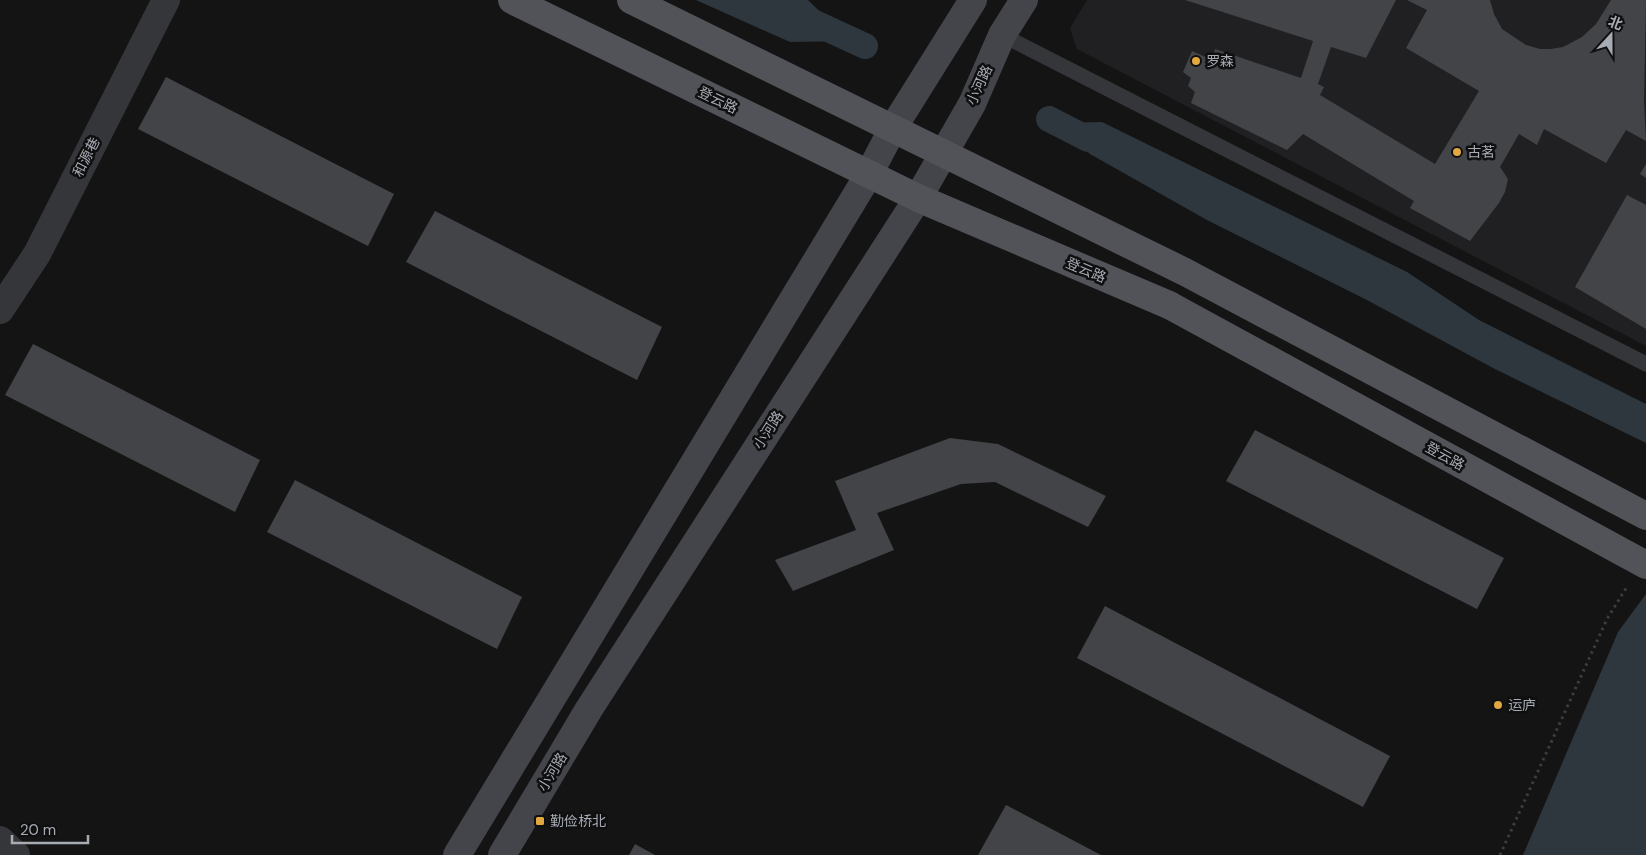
<svg xmlns="http://www.w3.org/2000/svg" width="1646" height="855" viewBox="0 0 1646 855" font-family="'DM Sans','Noto Sans SC',sans-serif">
  <rect width="100%" height="100%" fill="#141415"/>
  <path fill="#202022" d="M 1087,0 L 1646,0 L 1646,346 L 1077,49 L 1070,28 Z"/>
  <g fill="#2e373d">
    <path d="M 696,0 L 808,0 L 850,41 L 790,42 Z"/>
    <path d="M 1102,122 L 1407,272 L 1479,320 L 1646,404 L 1646,443 L 1493,368 L 1367,300 L 1207,220 L 1090,154 L 1057,123 Z"/>
    <path d="M 1646,594 L 1646,855 L 1523,855 L 1618,632 Z"/>
  </g>
  <g fill="none" stroke-linecap="round" stroke-linejoin="round">
    <g stroke="#2e373d" stroke-width="26">
      <path d="M 765,0 L 865,46"/>
      <path d="M 1049,119 L 1088,139"/>
    </g>
  </g>
  <g fill="#434448">
    <path d="M 1185,0 L 1396,0 L 1366,58 L 1331,47 L 1318,84 L 1324,87 L 1320,95 L 1435,164 L 1479,91 L 1406,48 L 1427,10 L 1407,0 L 1490,0 L 1494,14 L 1502,29 L 1526,45 L 1540,49 L 1551,49 L 1563,47 L 1582,37 L 1596,24 L 1611,0 L 1646,0 L 1644,101 L 1646,141 L 1626,130 L 1606,163 L 1544,129 L 1537,145 L 1519,134 L 1500,167 L 1508,179 L 1505,192 L 1499,203 L 1470,241 L 1410,208 L 1414,201 L 1303,134 L 1287,150 L 1191,103 L 1195,92 L 1188,86 L 1191,78 L 1183,72 L 1192,51 L 1212,60 L 1215,49 L 1301,78 L 1313,41 Z"/>
    <path d="M 166,77 L 394,194 L 368,246 L 138,129 Z"/>
    <path d="M 1646,164 L 1646,178 L 1640,174 Z"/>
    <path d="M 1627,195 L 1646,205 L 1646,329 L 1575,287 Z"/>
    <path d="M 435,211 L 662,327 L 637,380 L 406,262 Z"/>
    <path d="M 33,344 L 260,460 L 235,512 L 5,395 Z"/>
    <path d="M 1255,430 L 1504,558 L 1477,609 L 1226,481 Z"/>
    <path d="M 950,438 L 998,444 L 1106,496 L 1088,527 L 995,482 L 961,484 L 877,513 L 894,550 L 793,591 L 775,560 L 856,530 L 835,481 Z"/>
    <path d="M 295,480 L 522,597 L 497,649 L 267,532 Z"/>
    <path d="M 1105,606 L 1390,756 L 1363,807 L 1077,658 Z"/>
    <path d="M 1006,805 L 1101,855 L 978,855 Z"/>
    <path d="M 635,844 L 655,855 L 629,855 Z"/>
  </g>
  <g fill="none" stroke-linecap="round" stroke-linejoin="round">
    <path stroke="#3b3d41" stroke-width="3" stroke-dasharray="2.5 4" stroke-linecap="butt" d="M 1500,855 L 1607,619 L 1628,585"/>
    <path stroke="#35363a" stroke-width="15" d="M 1002,35 L 1646,364"/>
    <g stroke="#35363a" stroke-width="28">
      <path d="M 0,310 L 37,254 L 166,0"/>
      <path d="M 0,840 L 16,855"/>
    </g>
    <g stroke="#43454a" stroke-width="28">
      <path d="M 457,855 L 869,174 L 893,128 L 973,0"/>
      <path d="M 502,855 L 589,709 L 918,198 L 972,104 L 1002,35 L 1024,0"/>
    </g>
    <g stroke="#515359" stroke-width="28">
      <path d="M 512,0 L 918,198 L 1169,305"/>
      <path d="M 631,0 L 1185,272 L 1646,516"/>
    </g>
    <path stroke="#515359" stroke-width="28" d="M 1169,305 L 1646,565"/>
  </g>
  <g fill="#e2a83f" stroke="#0f0f10" stroke-width="2">
    <circle cx="1196" cy="61" r="5"/>
    <circle cx="1457" cy="152" r="5"/>
    <circle cx="1498" cy="705" r="5"/>
    <rect x="535" y="816" width="10" height="10" rx="2.5"/>
  </g>
  <g text-anchor="middle" dominant-baseline="central" stroke-width="5" stroke-linejoin="round" paint-order="stroke">
    <g font-size="14" fill="#a7abb4" stroke="#0f0f10" text-anchor="start">
      <text x="1206" y="61">罗森</text>
      <text x="1467" y="152">古茗</text>
      <text x="1508" y="705">运庐</text>
      <text x="550" y="821">勤俭桥北</text>
    </g>
    <g font-size="14" fill="#a7abb4" stroke="#0f0f10">
      <text transform="translate(979 85) rotate(-65)">小河路</text>
      <text transform="translate(718 100) rotate(26)">登云路</text>
      <text transform="translate(86 157) rotate(-63)">和源巷</text>
      <text transform="translate(1086 270) rotate(23)">登云路</text>
      <text transform="translate(768 430) rotate(-57)">小河路</text>
      <text transform="translate(1445 456) rotate(29)">登云路</text>
      <text transform="translate(552 772) rotate(-59)">小河路</text>
    </g>
  </g>
  <g transform="translate(1611 35) rotate(21)" stroke="#0f0f10" stroke-width="4" paint-order="stroke">
  <path d="M0-4L9 19L0 12L-9 19Z" fill="#a7abb4"/>
  <text y="-8" font-size="14" font-weight="bold" text-anchor="middle" fill="#a7abb4">北</text>
  </g>
  <path d="M12 835v8h76v-8" fill="none" stroke="#a7abb4" stroke-width="2.5"/>
  <text x="20" y="835" font-size="15" fill="#a7abb4" stroke="#0f0f10" stroke-width="4" paint-order="stroke">20 m</text>
</svg>
